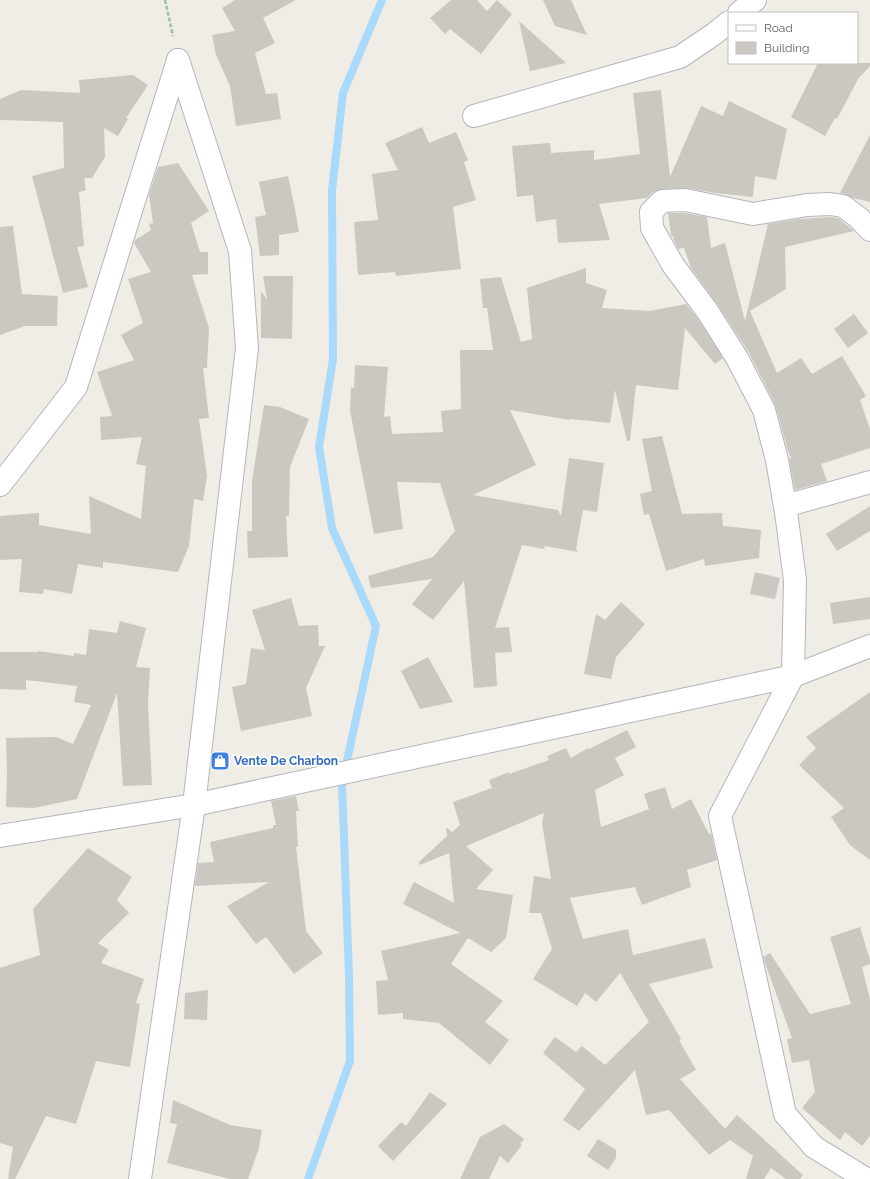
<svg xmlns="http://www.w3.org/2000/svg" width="870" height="1179" viewBox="0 0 870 1179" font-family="Raleway,sans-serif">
  <rect width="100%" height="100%" fill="#efede6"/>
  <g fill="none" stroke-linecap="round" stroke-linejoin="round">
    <path stroke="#aadafb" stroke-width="8" d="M 308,1179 L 350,1061 L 349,976 L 342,784 L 376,626 L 332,528 L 319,447 L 333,359 L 332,190 L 343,93 L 382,0"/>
  </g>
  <g fill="#cbc8c2">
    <path d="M 235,0 L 296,0 L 263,18 L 275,43 L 255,53 L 266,94 L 277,93 L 281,119 L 236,126 L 230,86 L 216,55 L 212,35 L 235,31 L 222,8 Z"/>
    <path d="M 451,0 L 477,0 L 487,11 L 497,0 L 512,14 L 481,54 L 450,29 L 445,34 L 430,18 Z"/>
    <path d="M 543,0 L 571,0 L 587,35 L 555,26 Z"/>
    <path d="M 519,21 L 566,63 L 530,71 Z"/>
    <path d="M 818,63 L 870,63 L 870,66 L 858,79 L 837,119 L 835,118 L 825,136 L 791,117 Z"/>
    <path d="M 133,75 L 148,85 L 126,118 L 128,119 L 118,136 L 104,128 L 105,157 L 92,178 L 84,178 L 86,190 L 79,192 L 84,246 L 77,247 L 88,287 L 63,293 L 32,176 L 64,168 L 63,122 L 0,120 L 0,99 L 21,90 L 80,93 L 79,80 Z"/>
    <path d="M 661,90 L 670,177 L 701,106 L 723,116 L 729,101 L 787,129 L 776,180 L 755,176 L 753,197 L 715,193 L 687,188 L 661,189 L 653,192 L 647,198 L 599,204 L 610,240 L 558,243 L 556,219 L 536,222 L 533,195 L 517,197 L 512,146 L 550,143 L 551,153 L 594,150 L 594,160 L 640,154 L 633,93 Z"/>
    <path d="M 422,127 L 429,143 L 456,132 L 468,160 L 464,162 L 476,200 L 453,207 L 461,269 L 396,276 L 395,272 L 358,275 L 354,222 L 378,220 L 372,174 L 398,170 L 385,143 Z"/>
    <path d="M 870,135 L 870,202 L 853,198 L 845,194 L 840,193 Z"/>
    <path d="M 178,163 L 209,211 L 191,223 L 200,252 L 208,252 L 208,274 L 192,275 L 209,328 L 207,368 L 203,368 L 209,418 L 199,419 L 207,476 L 203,501 L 194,499 L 189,546 L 178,572 L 103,562 L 103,568 L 78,564 L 72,594 L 44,589 L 43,594 L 19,592 L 22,559 L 0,560 L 0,516 L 39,513 L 39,525 L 91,534 L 89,496 L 141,519 L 146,466 L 136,464 L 142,437 L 101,440 L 100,417 L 112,416 L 97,372 L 134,360 L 121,335 L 143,323 L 128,279 L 151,272 L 134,243 L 135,240 L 151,230 L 149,224 L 153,223 L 149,195 L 158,167 Z"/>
    <path d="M 288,176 L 294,204 L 299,232 L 279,235 L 279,255 L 260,256 L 255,217 L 266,215 L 259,182 Z"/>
    <path d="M 668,213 L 684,213 L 707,217 L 711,248 L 725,243 L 745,321 L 768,224 L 799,219 L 829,217 L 838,218 L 854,231 L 785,247 L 786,289 L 750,311 L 777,373 L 801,358 L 812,374 L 842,356 L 866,396 L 860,400 L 870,429 L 870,448 L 821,464 L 827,481 L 795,490 L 789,459 L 791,458 L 788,451 L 775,404 L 748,351 L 718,305 L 691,268 L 684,248 L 678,249 L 674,241 L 673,236 L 671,236 Z"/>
    <path d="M 13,226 L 22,294 L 58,296 L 57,326 L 25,326 L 0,335 L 0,227 Z"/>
    <path d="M 586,268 L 586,283 L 607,290 L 602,308 L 650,311 L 686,304 L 698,319 L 723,358 L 715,364 L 685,328 L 678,390 L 636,385 L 630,441 L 627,441 L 615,390 L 610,423 L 571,419 L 570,420 L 510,410 L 536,465 L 473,495 L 558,510 L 561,516 L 569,458 L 604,463 L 597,512 L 583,510 L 576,549 L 578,552 L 545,546 L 544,549 L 522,545 L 495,628 L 509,627 L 512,652 L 495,653 L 497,686 L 474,688 L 464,581 L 433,620 L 412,604 L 432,579 L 371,588 L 368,576 L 433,557 L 455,531 L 440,483 L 397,482 L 403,529 L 374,534 L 350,411 L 351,387 L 354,388 L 355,365 L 388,367 L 384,417 L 390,416 L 392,434 L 443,432 L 441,411 L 461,409 L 460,350 L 493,350 L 487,308 L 483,308 L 480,279 L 501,277 L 521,342 L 532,339 L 527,288 Z"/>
    <path d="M 263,276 L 293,276 L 292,339 L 261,338 L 261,291 L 267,300 Z"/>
    <path d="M 854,314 L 868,333 L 848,348 L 834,329 Z"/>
    <path d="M 264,405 L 280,407 L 309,419 L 290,467 L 289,516 L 286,516 L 288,557 L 248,558 L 247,531 L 252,531 L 252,481 Z"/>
    <path d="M 662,436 L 682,514 L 722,513 L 723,526 L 761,530 L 759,558 L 705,566 L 704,559 L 666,571 L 649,514 L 644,515 L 640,494 L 652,491 L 642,439 Z"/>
    <path d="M 870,506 L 870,531 L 837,551 L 826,534 Z"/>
    <path d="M 755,572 L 780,578 L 775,599 L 750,594 Z"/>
    <path d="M 870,597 L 870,619 L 833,624 L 830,603 Z"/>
    <path d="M 291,598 L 299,626 L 318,625 L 319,646 L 325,646 L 306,688 L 312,716 L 241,731 L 232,687 L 246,684 L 251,648 L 265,650 L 252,610 Z"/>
    <path d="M 621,602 L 645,624 L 616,657 L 611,679 L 584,674 L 596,614 L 605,620 Z"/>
    <path d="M 120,621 L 146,628 L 136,667 L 150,668 L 148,704 L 152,785 L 123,786 L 117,693 L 77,799 L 34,808 L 6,807 L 7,774 L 6,738 L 56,737 L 73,744 L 91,705 L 74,702 L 77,686 L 26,680 L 26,690 L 0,689 L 0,652 L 38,652 L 38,651 L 74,656 L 74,653 L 86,655 L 89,629 L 117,633 Z"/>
    <path d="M 428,657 L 453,702 L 420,709 L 401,671 Z"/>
    <path d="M 870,692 L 870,860 L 850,845 L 831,817 L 844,808 L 799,765 L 816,748 L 806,737 Z"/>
    <path d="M 627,730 L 636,747 L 615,758 L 624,775 L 595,790 L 601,827 L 649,809 L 644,794 L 665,787 L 672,809 L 691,799 L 709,834 L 711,833 L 717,860 L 687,870 L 691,887 L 642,905 L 635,887 L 570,898 L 583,939 L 628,929 L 633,955 L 705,938 L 713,968 L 649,984 L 681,1039 L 679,1040 L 696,1070 L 680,1079 L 725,1129 L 737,1115 L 803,1175 L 800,1179 L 786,1179 L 771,1168 L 764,1179 L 746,1179 L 753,1156 L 730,1140 L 709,1155 L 669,1110 L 646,1115 L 635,1070 L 579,1131 L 563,1120 L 585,1089 L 543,1053 L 555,1037 L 576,1052 L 582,1046 L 605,1065 L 649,1022 L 620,973 L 596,1002 L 585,993 L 577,1006 L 533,979 L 552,949 L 541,913 L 529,913 L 534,876 L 551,879 L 542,823 L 544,813 L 466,846 L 493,870 L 476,889 L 513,895 L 506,938 L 491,952 L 468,938 L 451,964 L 503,1001 L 485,1022 L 509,1040 L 490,1065 L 439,1023 L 403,1019 L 403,1013 L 378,1015 L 376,981 L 388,980 L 381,951 L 460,933 L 403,904 L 414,882 L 454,903 L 449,853 L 420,865 L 419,862 L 447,836 L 446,827 L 452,832 L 460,825 L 453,802 L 492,788 L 489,780 L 509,772 L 509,774 L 549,760 L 547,756 L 566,748 L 571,758 L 588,748 L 589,749 Z"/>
    <path d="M 296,796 L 299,811 L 296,811 L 298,847 L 296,847 L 306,931 L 323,953 L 294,974 L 266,937 L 256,944 L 227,906 L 269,882 L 195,886 L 198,863 L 214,862 L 210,842 L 273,828 L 273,825 L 276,825 L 271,801 Z"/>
    <path d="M 88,848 L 132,877 L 117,900 L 129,913 L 98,943 L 109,950 L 101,963 L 144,979 L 136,1003 L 140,1004 L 130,1067 L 96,1061 L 76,1124 L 46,1116 L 15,1179 L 8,1179 L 13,1147 L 0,1143 L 0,968 L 40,955 L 33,909 Z"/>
    <path d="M 860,927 L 870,960 L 870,964 L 862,967 L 870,999 L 870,1136 L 862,1146 L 845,1132 L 840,1140 L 802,1108 L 815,1092 L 809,1060 L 792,1063 L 787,1039 L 792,1038 L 765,963 L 763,957 L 770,953 L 810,1014 L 851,1004 L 830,937 Z"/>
    <path d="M 208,990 L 207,1020 L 184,1019 L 185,993 Z"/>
    <path d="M 430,1092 L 447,1104 L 393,1161 L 378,1146 L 401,1122 L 406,1126 Z"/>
    <path d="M 173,1100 L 230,1125 L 262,1130 L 259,1148 L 248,1179 L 230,1179 L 167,1163 L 177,1124 L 170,1123 Z"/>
    <path d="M 504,1124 L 524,1139 L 520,1144 L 522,1145 L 508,1163 L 500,1156 L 489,1179 L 460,1179 L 480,1137 Z"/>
    <path d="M 598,1139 L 616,1150 L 616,1158 L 608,1170 L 587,1156 Z"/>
  </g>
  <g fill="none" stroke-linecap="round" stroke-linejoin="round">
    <g stroke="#b3b6ba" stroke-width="24">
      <g id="minor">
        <path d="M 739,13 L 755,0"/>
        <path d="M 474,116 L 680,57 L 714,34 L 729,22"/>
        <path d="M 0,485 L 76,387 L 178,60"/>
        <path d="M 785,506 L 870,482"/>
        <path d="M 0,836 L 194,805 L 793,676 L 870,646"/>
        <path d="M 140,1179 L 194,805 L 247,348 L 240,251 L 178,60"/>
        <path d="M 866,1179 L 814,1147 L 785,1114 L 720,816 L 793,676 L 795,580 L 786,512 L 777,460 L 764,410 L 737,358 L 708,312 L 673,265 L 652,228 L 651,212 L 662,201 L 685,200 L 753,214 L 807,205 L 830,204 L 843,206 L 859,218 L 870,230"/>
      </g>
    </g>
    <path stroke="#9cc3a7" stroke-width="2.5" stroke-dasharray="4 2" stroke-linecap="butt" d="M 165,0 L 173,36"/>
    <use href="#minor" stroke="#fff" stroke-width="22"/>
  </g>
  <defs>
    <g id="shop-square" transform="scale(1)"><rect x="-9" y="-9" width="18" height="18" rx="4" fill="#3f7fe0" stroke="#fff"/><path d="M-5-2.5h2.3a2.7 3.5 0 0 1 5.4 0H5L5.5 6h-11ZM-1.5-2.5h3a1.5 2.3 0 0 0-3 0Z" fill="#fff"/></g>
  </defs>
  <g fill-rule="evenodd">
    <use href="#shop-square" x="220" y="761"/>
  </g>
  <g text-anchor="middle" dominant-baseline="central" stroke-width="3.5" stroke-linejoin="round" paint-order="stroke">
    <g font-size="12" font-weight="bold" fill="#366cbe" stroke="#fff" text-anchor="start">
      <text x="234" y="761">Vente De Charbon</text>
    </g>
  </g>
  <rect x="728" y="12" width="130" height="52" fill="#ffffff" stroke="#bfc0c1"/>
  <rect x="736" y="25" width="20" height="6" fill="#ffffff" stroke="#bfc0c1"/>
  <text x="764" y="32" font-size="12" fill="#5e6165">Road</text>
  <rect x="736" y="42" width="20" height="12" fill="#cbc8c2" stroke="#bfc0c1"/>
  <text x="764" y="52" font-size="12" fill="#5e6165">Building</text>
</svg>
